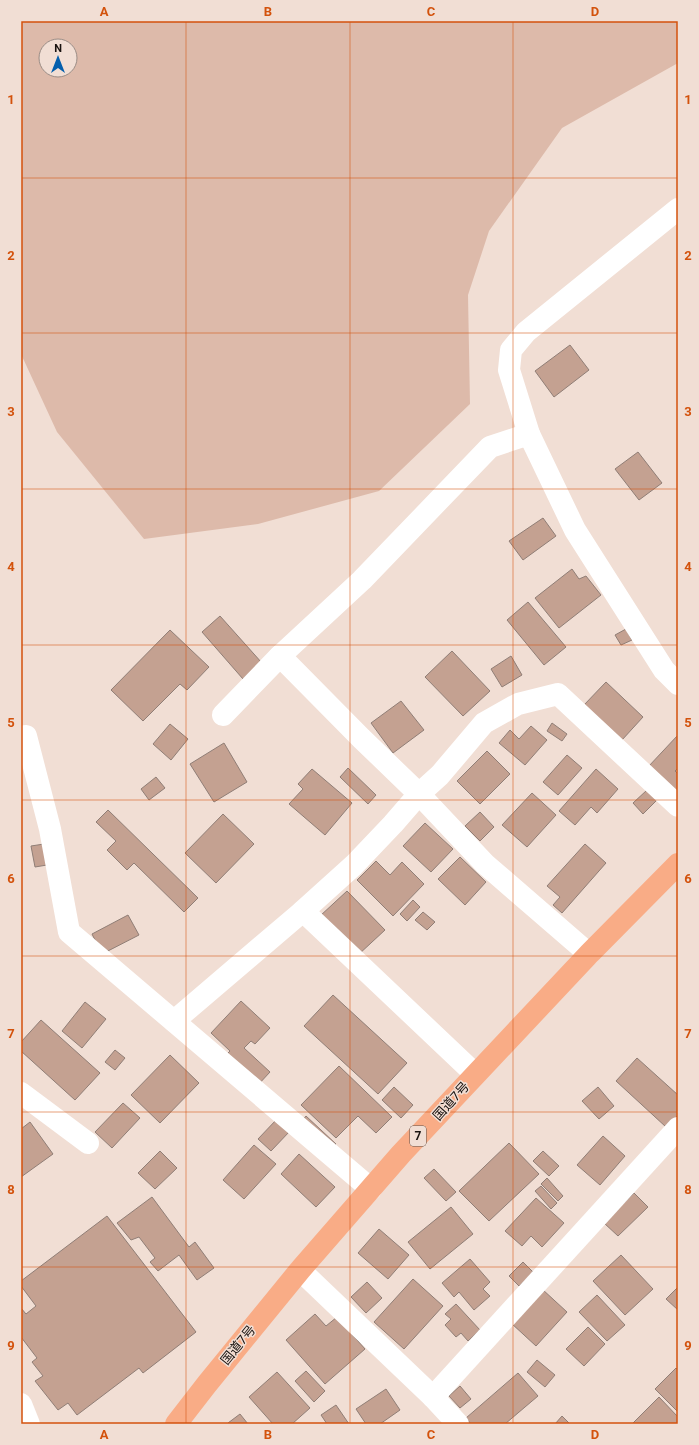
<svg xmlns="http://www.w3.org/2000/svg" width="699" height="1445" viewBox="0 0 699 1445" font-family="Roboto,'Noto Sans JP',sans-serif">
  <rect width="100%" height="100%" fill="#f1ded4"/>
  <path fill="#ddbaaa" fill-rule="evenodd" d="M 21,21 L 678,21 L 678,63 L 562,128 L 489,231 L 468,295 L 470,404 L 379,491 L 258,524 L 144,539 L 57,432 L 21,354 ZM 46,46 L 70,46 L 70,70 L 46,70 Z"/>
  <g fill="#c4a191" stroke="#907e76">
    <path d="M 570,345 L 589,370 L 554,397 L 535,371 Z"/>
    <path d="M 638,452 L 662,483 L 639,500 L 615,469 Z"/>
    <path d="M 543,518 L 556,536 L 523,560 L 509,541 Z"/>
    <path d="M 572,569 L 579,579 L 586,576 L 601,595 L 559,628 L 535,598 Z"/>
    <path d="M 528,602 L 566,647 L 544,665 L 507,620 Z"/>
    <path d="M 220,616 L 262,663 L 243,679 L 202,632 Z"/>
    <path d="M 626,629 L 632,640 L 621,645 L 615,635 Z"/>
    <path d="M 170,630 L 209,667 L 187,690 L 180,684 L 143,721 L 111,690 Z"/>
    <path d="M 452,651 L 490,691 L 463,716 L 425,677 Z"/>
    <path d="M 511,656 L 522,675 L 502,687 L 491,669 Z"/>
    <path d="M 606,682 L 643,717 L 622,740 L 584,705 Z"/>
    <path d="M 401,701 L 424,730 L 393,753 L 371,723 Z"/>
    <path d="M 552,723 L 567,734 L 562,741 L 547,731 Z"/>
    <path d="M 170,724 L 188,739 L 171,760 L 153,744 Z"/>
    <path d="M 531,726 L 547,740 L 525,765 L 499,743 L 510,730 L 519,739 Z"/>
    <path d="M 678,735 L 678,768 L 675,771 L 678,774 L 678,794 L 648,767 Z"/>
    <path d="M 224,743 L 247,782 L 214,802 L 190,764 Z"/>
    <path d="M 487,751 L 510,774 L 480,804 L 457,781 Z"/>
    <path d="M 567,755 L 582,768 L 558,795 L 543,782 Z"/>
    <path d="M 348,768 L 376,795 L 368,804 L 340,777 Z"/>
    <path d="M 312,769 L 352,803 L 325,835 L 289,804 L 303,789 L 298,784 Z"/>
    <path d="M 596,769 L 618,789 L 597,813 L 591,807 L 575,825 L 559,811 Z"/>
    <path d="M 156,777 L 165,788 L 149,800 L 141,789 Z"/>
    <path d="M 647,790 L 657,800 L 643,814 L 633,803 Z"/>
    <path d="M 532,793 L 556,815 L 527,847 L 502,825 Z"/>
    <path d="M 108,810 L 198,898 L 184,912 L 134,863 L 127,870 L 107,850 L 116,841 L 96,822 Z"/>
    <path d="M 480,812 L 494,827 L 480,841 L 465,826 Z"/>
    <path d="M 223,814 L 254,844 L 216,883 L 185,853 Z"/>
    <path d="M 425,823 L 453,849 L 431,872 L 403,846 Z"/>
    <path d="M 44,844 L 47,865 L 35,867 L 31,846 Z"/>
    <path d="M 585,844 L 606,863 L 562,913 L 553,905 L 560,897 L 547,886 Z"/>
    <path d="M 460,857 L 486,882 L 465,905 L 438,879 Z"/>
    <path d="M 376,861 L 390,875 L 402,862 L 424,884 L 393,916 L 357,880 Z"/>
    <path d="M 347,891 L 385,930 L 358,955 L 320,916 Z"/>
    <path d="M 413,900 L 420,907 L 407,921 L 400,914 Z"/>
    <path d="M 423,912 L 435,922 L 427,930 L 415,920 Z"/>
    <path d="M 128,915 L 139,935 L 102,954 L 92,934 Z"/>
    <path d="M 333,995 L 407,1063 L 378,1094 L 304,1026 Z"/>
    <path d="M 241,1001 L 270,1028 L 255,1044 L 251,1041 L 244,1048 L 270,1072 L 257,1086 L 225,1056 L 230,1051 L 211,1033 Z"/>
    <path d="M 85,1002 L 106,1019 L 82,1048 L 62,1031 Z"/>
    <path d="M 41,1020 L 100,1073 L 75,1100 L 21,1051 L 21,1042 Z"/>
    <path d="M 115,1050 L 125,1058 L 115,1070 L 105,1062 Z"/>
    <path d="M 170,1055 L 199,1083 L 160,1123 L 131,1095 Z"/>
    <path d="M 637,1058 L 678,1095 L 678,1115 L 666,1127 L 616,1081 Z"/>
    <path d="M 339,1066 L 392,1117 L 376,1133 L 358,1116 L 336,1138 L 301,1105 Z"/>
    <path d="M 394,1087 L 413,1105 L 401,1118 L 382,1100 Z"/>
    <path d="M 598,1087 L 614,1106 L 599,1119 L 582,1101 Z"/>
    <path d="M 123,1103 L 140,1118 L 112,1148 L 95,1132 Z"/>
    <path d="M 306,1116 L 336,1144 L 331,1149 L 302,1121 Z"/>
    <path d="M 277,1119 L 290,1131 L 271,1151 L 258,1139 Z"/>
    <path d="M 30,1122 L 53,1154 L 21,1177 L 21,1129 Z"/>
    <path d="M 603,1136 L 625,1156 L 600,1185 L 577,1165 Z"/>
    <path d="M 509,1143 L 539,1174 L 489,1221 L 459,1191 Z"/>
    <path d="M 254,1145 L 276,1164 L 244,1199 L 223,1180 Z"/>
    <path d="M 160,1151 L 177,1168 L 155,1189 L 138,1173 Z"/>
    <path d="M 543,1151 L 559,1166 L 549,1176 L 533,1161 Z"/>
    <path d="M 299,1154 L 335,1187 L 316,1207 L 281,1174 Z"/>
    <path d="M 434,1169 L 456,1192 L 446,1201 L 424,1178 Z"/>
    <path d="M 547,1178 L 563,1196 L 558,1201 L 541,1184 Z"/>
    <path d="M 541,1186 L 557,1203 L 551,1209 L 535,1191 Z"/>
    <path d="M 634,1193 L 648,1207 L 618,1236 L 604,1223 Z"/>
    <path d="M 152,1197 L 189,1247 L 195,1242 L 214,1268 L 197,1280 L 179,1255 L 158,1271 L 150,1262 L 155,1258 L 139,1237 L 131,1240 L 117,1223 Z"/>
    <path d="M 536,1198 L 564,1223 L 542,1247 L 531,1236 L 522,1246 L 505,1231 Z"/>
    <path d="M 451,1207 L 473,1234 L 430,1269 L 408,1242 Z"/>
    <path d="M 107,1216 L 196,1332 L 143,1373 L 139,1368 L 77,1415 L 68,1403 L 58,1410 L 35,1381 L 43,1376 L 32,1362 L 37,1358 L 21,1337 L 21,1308 L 26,1314 L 36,1306 L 21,1286 L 21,1281 Z"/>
    <path d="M 379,1229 L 409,1255 L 388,1279 L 358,1253 Z"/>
    <path d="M 621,1255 L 653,1289 L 625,1315 L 593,1281 Z"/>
    <path d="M 470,1259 L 490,1282 L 483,1289 L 490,1296 L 474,1310 L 459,1292 L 454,1297 L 442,1283 Z"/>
    <path d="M 523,1262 L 534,1273 L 519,1286 L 509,1276 Z"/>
    <path d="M 413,1279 L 443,1306 L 404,1349 L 374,1322 Z"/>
    <path d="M 367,1282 L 382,1298 L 366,1313 L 351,1297 Z"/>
    <path d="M 678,1287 L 678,1310 L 666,1299 Z"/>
    <path d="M 542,1289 L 567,1312 L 536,1346 L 511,1323 Z"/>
    <path d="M 597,1295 L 625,1325 L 607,1341 L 579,1312 Z"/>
    <path d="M 456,1304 L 480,1330 L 468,1341 L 461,1333 L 456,1337 L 445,1325 L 451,1319 L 445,1314 Z"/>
    <path d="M 315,1314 L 326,1326 L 337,1317 L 365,1349 L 325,1384 L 286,1340 Z"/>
    <path d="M 588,1327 L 605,1344 L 584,1366 L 566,1349 Z"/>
    <path d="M 537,1360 L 555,1375 L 545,1387 L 527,1372 Z"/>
    <path d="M 676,1368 L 678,1370 L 678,1412 L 655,1389 Z"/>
    <path d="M 306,1371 L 325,1391 L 314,1402 L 295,1381 Z"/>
    <path d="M 277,1372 L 310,1408 L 292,1424 L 273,1424 L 249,1397 Z"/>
    <path d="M 518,1373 L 538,1396 L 505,1424 L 471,1424 L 466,1418 Z"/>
    <path d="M 460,1386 L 471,1399 L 460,1408 L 449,1396 Z"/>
    <path d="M 386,1389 L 400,1410 L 380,1424 L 366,1424 L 356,1409 Z"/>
    <path d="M 659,1397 L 678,1417 L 678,1424 L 632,1424 Z"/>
    <path d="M 336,1405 L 349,1424 L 327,1424 L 321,1415 Z"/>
    <path d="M 240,1414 L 248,1424 L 229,1424 L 228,1423 Z"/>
    <path d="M 562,1416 L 570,1424 L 555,1424 Z"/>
  </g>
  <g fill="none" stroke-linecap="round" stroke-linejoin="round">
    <g stroke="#fff" stroke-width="22">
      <path d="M 529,434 L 509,370 L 511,350 L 526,332 L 678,209"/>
      <path d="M 280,656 L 361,738 L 419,794 L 485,864 L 589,954"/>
      <path d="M 223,715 L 280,656 L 362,580 L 490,447 L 529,434 L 575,530 L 664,670 L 678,684"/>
      <path d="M 26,736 L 50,829 L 69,932 L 371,1189"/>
      <path d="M 303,911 L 354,865 L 393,824 L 419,794 L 440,775 L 484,723 L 518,704 L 558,694 L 678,806"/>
      <path d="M 174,1021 L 303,911 L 475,1074"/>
      <path d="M 21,1093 L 88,1143"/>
      <path d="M 300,1270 L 433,1397 L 458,1424"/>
      <path d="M 433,1397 L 678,1128"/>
      <path d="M 21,1404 L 29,1424"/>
    </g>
    <path stroke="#f9ac86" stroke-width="22" d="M 176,1424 L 207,1384 L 300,1270 L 401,1154 L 589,954 L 678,864"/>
  </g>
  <path fill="none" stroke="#d3520c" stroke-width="1" stroke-opacity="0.55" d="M 186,21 L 186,1424M 350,21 L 350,1424M 513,21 L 513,1424M 21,178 L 678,178M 21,333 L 678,333M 21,489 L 678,489M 21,645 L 678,645M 21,800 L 678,800M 21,956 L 678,956M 21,1112 L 678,1112M 21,1267 L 678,1267"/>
  <g text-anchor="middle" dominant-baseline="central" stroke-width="3" stroke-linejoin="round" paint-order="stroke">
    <rect fill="#f1ded4" stroke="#5a504b" stroke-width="1" x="410" y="1126" width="16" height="20" rx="3"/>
    <g font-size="12" font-weight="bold" fill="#191310">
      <text x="418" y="1136">7</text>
    </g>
    <g font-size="13" fill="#191310" stroke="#f1ded4">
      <text transform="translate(451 1101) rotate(-48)">国道7号</text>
      <text transform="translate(238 1345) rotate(-51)">国道7号</text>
    </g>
  </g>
  <rect width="699" height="1445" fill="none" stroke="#f1ded4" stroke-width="44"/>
  <g transform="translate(58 58)"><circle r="19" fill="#f1ded4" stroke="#9b8d86"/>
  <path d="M0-3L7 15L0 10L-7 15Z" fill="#045fad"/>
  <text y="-6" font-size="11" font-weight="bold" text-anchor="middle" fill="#191310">N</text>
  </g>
  <rect x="22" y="22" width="655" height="1401" fill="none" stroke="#d3520c" stroke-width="1.5"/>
  <g font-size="13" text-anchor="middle" font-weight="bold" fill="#d3520c">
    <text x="104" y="16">A</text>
    <text x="268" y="16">B</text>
    <text x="431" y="16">C</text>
    <text x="595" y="16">D</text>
    <text x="11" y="104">1</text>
    <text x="688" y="104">1</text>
    <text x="11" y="260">2</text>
    <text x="688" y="260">2</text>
    <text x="11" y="416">3</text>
    <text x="688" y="416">3</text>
    <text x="11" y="571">4</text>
    <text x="688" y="571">4</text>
    <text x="11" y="727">5</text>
    <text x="688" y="727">5</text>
    <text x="11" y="883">6</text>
    <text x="688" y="883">6</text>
    <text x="11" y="1038">7</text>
    <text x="688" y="1038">7</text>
    <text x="11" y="1194">8</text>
    <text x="688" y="1194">8</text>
    <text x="11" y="1350">9</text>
    <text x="688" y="1350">9</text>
    <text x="104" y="1439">A</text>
    <text x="268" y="1439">B</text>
    <text x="431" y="1439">C</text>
    <text x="595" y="1439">D</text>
  </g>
</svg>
